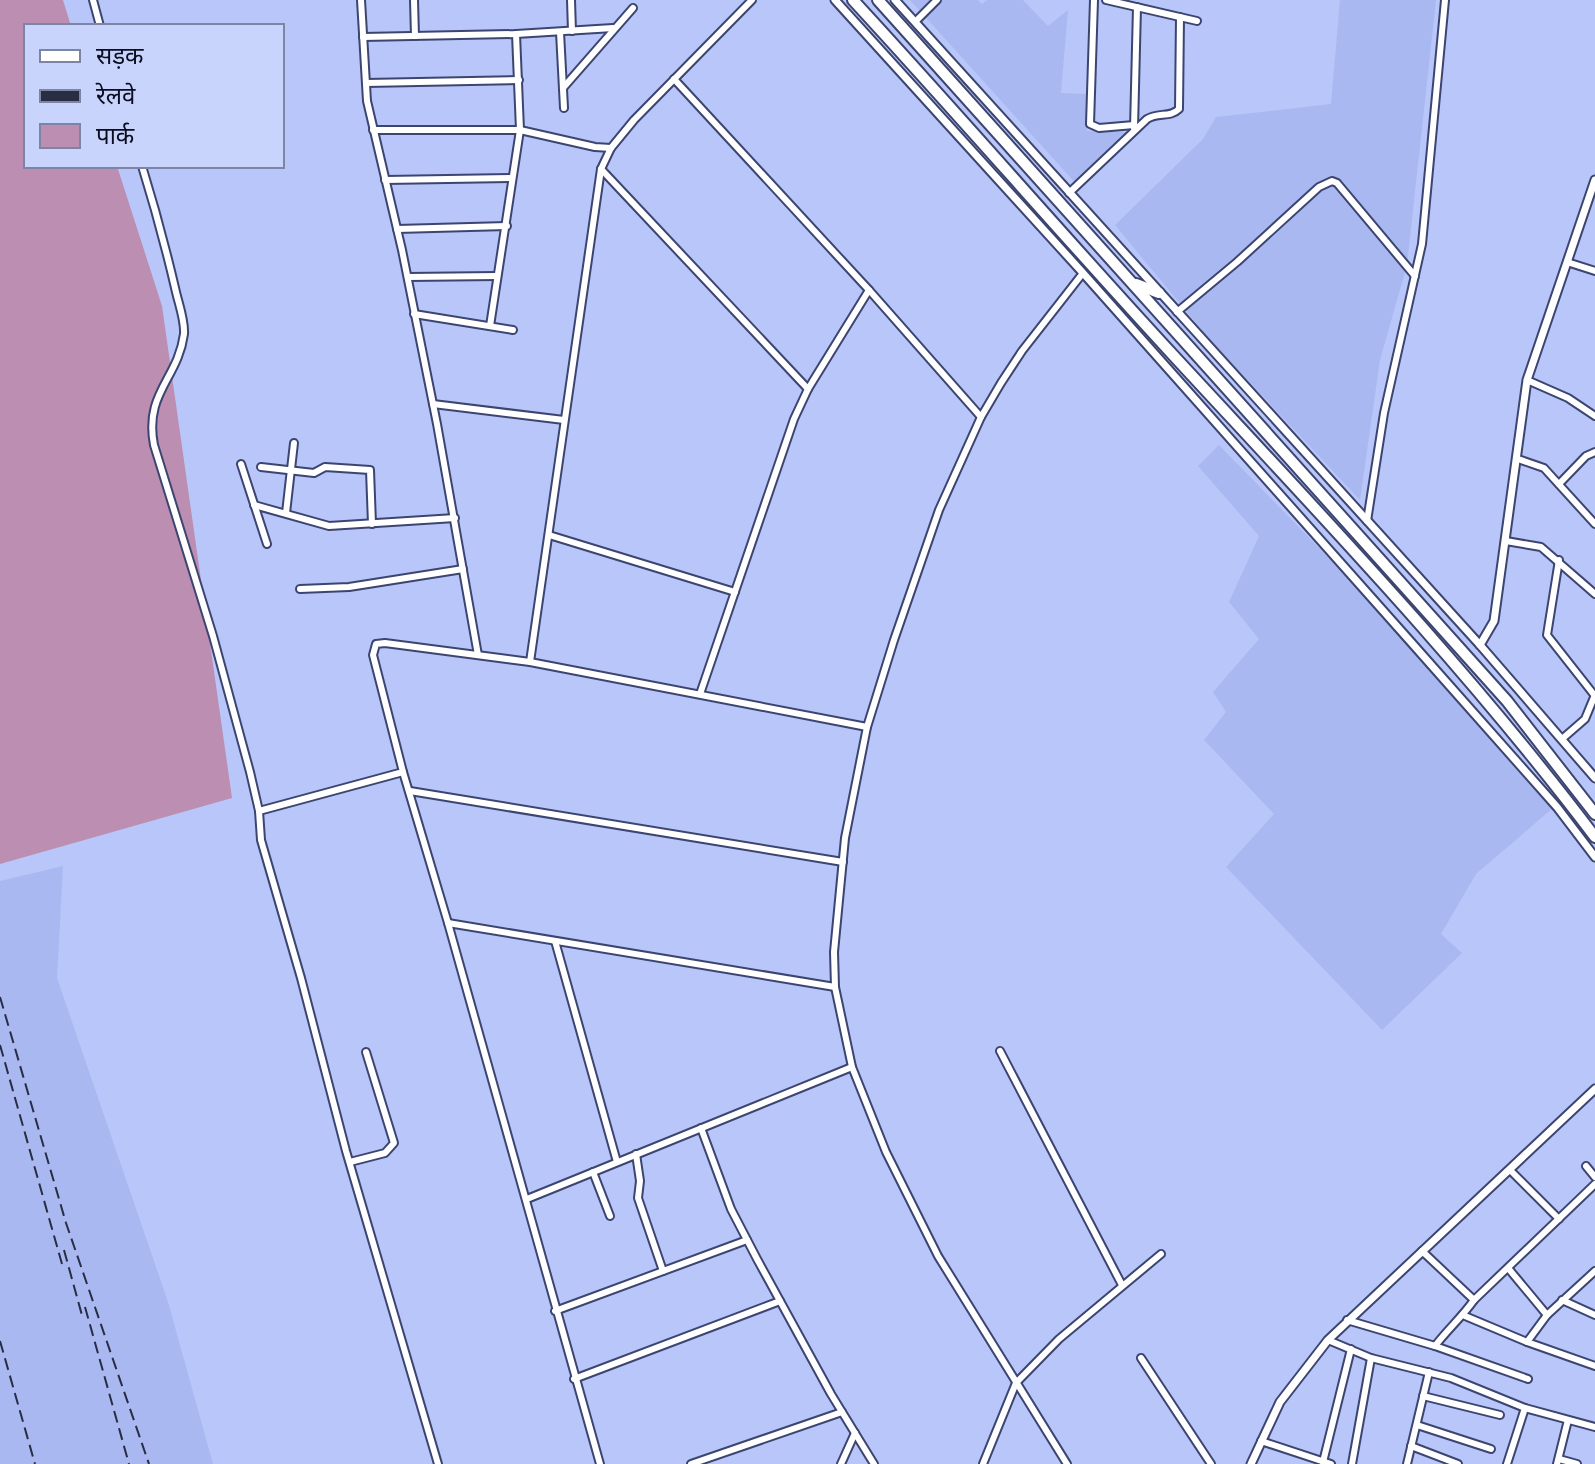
<svg xmlns="http://www.w3.org/2000/svg" width="1595" height="1464" viewBox="0 0 1595 1464" font-family="'PT Serif','Noto Sans Devanagari',serif">
  <rect width="100%" height="100%" fill="#b9c6f9"/>
  <g fill="#aab8f1">
    <path d="M 910,0 L 978,0 L 982,4 L 987,0 L 1023,0 L 1048,26 L 1068,10 L 1061,93 L 1088,94 L 1087,131 L 1130,132 L 1080,188 Z"/>
    <path d="M 1340,0 L 1436,0 L 1407,265 L 1380,360 L 1360,500 L 1211,341 L 1115,225 L 1203,139 L 1216,117 L 1331,104 Z"/>
    <path d="M 1219,445 L 1390,621 L 1553,808 L 1476,874 L 1441,934 L 1462,953 L 1382,1030 L 1226,867 L 1274,814 L 1204,740 L 1226,712 L 1213,692 L 1259,639 L 1229,602 L 1259,536 L 1198,466 Z"/>
    <path d="M 63,866 L 57,978 L 168,1302 L 213,1464 L 0,1464 L 0,881 Z"/>
  </g>
  <path fill="#bb8eb2" d="M 0,0 L 63,0 L 71,26 L 26,26 L 26,166 L 117,166 L 162,306 L 232,798 L 0,864 Z"/>
  <g fill="none" stroke-linecap="round" stroke-linejoin="round">
    <g stroke="#3c4570" stroke-width="10">
      <g id="minor">
        <path d="M 93,0 L 100,26"/>
        <path d="M 361,0 L 367,101 L 402,250 L 437,424 L 478,655"/>
        <path d="M 414,0 L 415,36"/>
        <path d="M 571,0 L 572,31"/>
        <path d="M 1094,0 L 1090,124 L 1099,128 L 1134,125"/>
        <path d="M 1106,0 L 1197,21"/>
        <path d="M 915,22 L 937,0"/>
        <path d="M 560,32 L 564,108"/>
        <path d="M 363,37 L 516,34 L 613,28"/>
        <path d="M 674,79 L 869,290 L 981,417"/>
        <path d="M 366,83 L 519,80"/>
        <path d="M 563,88 L 633,8"/>
        <path d="M 1134,128 L 1137,7"/>
        <path d="M 373,130 L 520,130 L 595,147 L 611,148"/>
        <path d="M 142,166 C 155,208 166,249 176,292 C 179,305 185,321 184,334 C 178,379 144,393 154,445 L 213,636 L 250,772 L 259,811 L 261,840 L 301,978 L 346,1151 L 438,1464"/>
        <path d="M 601,169 L 808,389"/>
        <path d="M 385,180 L 512,178"/>
        <path d="M 1069,193 L 1147,119 C 1158,112 1170,118 1179,109 L 1180,17"/>
        <path d="M 397,229 L 507,226"/>
        <path d="M 1567,262 L 1595,271"/>
        <path d="M 408,277 L 497,276"/>
        <path d="M 1177,312 L 1237,262 L 1319,187 L 1332,181 L 1337,183 L 1415,276"/>
        <path d="M 414,314 L 513,330"/>
        <path d="M 490,326 L 520,130 L 516,34"/>
        <path d="M 1527,380 L 1568,398 L 1595,416"/>
        <path d="M 433,404 L 564,420"/>
        <path d="M 1518,459 L 1544,468 L 1595,524"/>
        <path d="M 241,464 L 267,544"/>
        <path d="M 261,467 L 314,473 L 325,467 L 370,470 L 372,524"/>
        <path d="M 1559,484 L 1586,456 L 1595,452"/>
        <path d="M 254,505 L 329,526 L 455,518"/>
        <path d="M 286,513 L 294,443"/>
        <path d="M 1367,521 L 1384,413 L 1422,244 L 1445,0"/>
        <path d="M 549,535 L 735,592"/>
        <path d="M 1506,541 L 1541,547 L 1595,594"/>
        <path d="M 1559,560 L 1547,635 L 1595,696"/>
        <path d="M 300,589 L 349,587 L 463,569"/>
        <path d="M 530,662 L 601,169 L 611,148 L 634,120 L 752,0"/>
        <path d="M 700,694 L 794,419 L 808,389 L 869,290"/>
        <path d="M 1562,739 L 1585,719 L 1595,695"/>
        <path d="M 410,791 L 843,862"/>
        <path d="M 259,811 L 403,772"/>
        <path d="M 448,923 L 835,987"/>
        <path d="M 555,941 L 617,1162"/>
        <path d="M 1000,1051 L 1122,1285"/>
        <path d="M 701,1128 L 731,1209 L 757,1259 L 831,1394 L 874,1464"/>
        <path d="M 636,1154 L 640,1181 L 638,1198 L 663,1271"/>
        <path d="M 350,1162 L 385,1153 L 394,1143 L 366,1052"/>
        <path d="M 1586,1166 L 1595,1177"/>
        <path d="M 1510,1170 L 1559,1219"/>
        <path d="M 593,1172 L 610,1216"/>
        <path d="M 527,1199 L 852,1067"/>
        <path d="M 1422,1251 L 1474,1300"/>
        <path d="M 1508,1268 L 1547,1315 L 1595,1271"/>
        <path d="M 1562,1300 L 1595,1315"/>
        <path d="M 555,1311 L 747,1240"/>
        <path d="M 1465,1316 L 1527,1342 L 1547,1315"/>
        <path d="M 1347,1320 L 1435,1346 L 1528,1379"/>
        <path d="M 1328,1340 L 1371,1358 L 1451,1378 L 1525,1408"/>
        <path d="M 1527,1342 L 1595,1366"/>
        <path d="M 1435,1346 C 1448,1329 1462,1317 1474,1300 L 1595,1184"/>
        <path d="M 1141,1358 L 1211,1464"/>
        <path d="M 574,1379 L 780,1301"/>
        <path d="M 1423,1396 L 1500,1415"/>
        <path d="M 1417,1425 L 1491,1449"/>
        <path d="M 1261,1441 L 1331,1464"/>
        <path d="M 1411,1446 L 1458,1464"/>
        <path d="M 1559,1459 L 1577,1464"/>
        <path d="M 1323,1462 L 1351,1349"/>
        <path d="M 600,1464 L 448,923 L 403,772 L 373,655 L 376,644 L 385,643 L 530,662 L 867,727"/>
        <path d="M 691,1464 L 842,1412"/>
        <path d="M 841,1464 L 855,1433"/>
        <path d="M 983,1464 L 1016,1383 L 1059,1339 L 1161,1254"/>
        <path d="M 1067,1464 L 938,1256 L 886,1152 L 852,1067 L 835,987 L 834,952 L 845,838 L 867,727 L 894,640 L 939,510 L 981,417 L 1001,383 L 1022,351 L 1083,273"/>
        <path d="M 1352,1464 L 1371,1358"/>
        <path d="M 1407,1464 L 1429,1372"/>
        <path d="M 1507,1464 L 1525,1408 L 1595,1427"/>
        <path d="M 1557,1464 L 1568,1420"/>
      </g>
    </g>
    <g stroke="#3c4570" stroke-width="11">
      <g id="tertiary">
        <path d="M 835,0 L 1083,273 L 1410,641 L 1557,807 L 1595,857"/>
        <path d="M 895,0 L 1480,645 L 1595,778"/>
        <path d="M 1480,645 L 1494,621 L 1527,380 L 1595,180"/>
        <path d="M 1251,1464 L 1280,1402 L 1328,1340 L 1595,1089"/>
      </g>
    </g>
    <g stroke="#3c4570" stroke-width="14">
      <g id="trunk">
        <path d="M 853,0 C 961,117 1065,238 1173,355 C 1318,512 1466,666 1595,837"/>
        <path d="M 878,0 L 1507,701 L 1595,814"/>
        <path d="M 1136,284 L 1159,293"/>
      </g>
    </g>
    <use href="#minor" stroke="#fff" stroke-width="6"/>
    <use href="#tertiary" stroke="#fff" stroke-width="7"/>
    <use href="#trunk" stroke="#fff" stroke-width="10"/>
    <g stroke="#282d44" stroke-width="2" stroke-dasharray="12 6" stroke-linecap="butt">
      <path d="M 0,997 L 66,1223 L 149,1464"/>
      <path d="M 0,1045 L 62,1264"/>
      <path d="M 64,1250 L 83,1319"/>
      <path d="M 85,1307 L 129,1464"/>
      <path d="M 0,1341 L 35,1464"/>
    </g>
  </g>
  <rect x="24" y="24" width="260" height="144" fill="#c9d4fd" stroke="#7d84a4" stroke-width="2"/>
  <rect x="40" y="50" width="40" height="12" fill="#ffffff" stroke="#7d84a4" stroke-width="2"/>
  <text x="96" y="64" font-size="24" fill="#0a0d1e">सड़क</text>
  <rect x="40" y="90" width="40" height="12" fill="#282d44" stroke="#7d84a4" stroke-width="2"/>
  <text x="96" y="104" font-size="24" fill="#0a0d1e">रेलवे</text>
  <rect x="40" y="124" width="40" height="24" fill="#bb8eb2" stroke="#7d84a4" stroke-width="2"/>
  <text x="96" y="144" font-size="24" fill="#0a0d1e">पार्क</text>
</svg>
